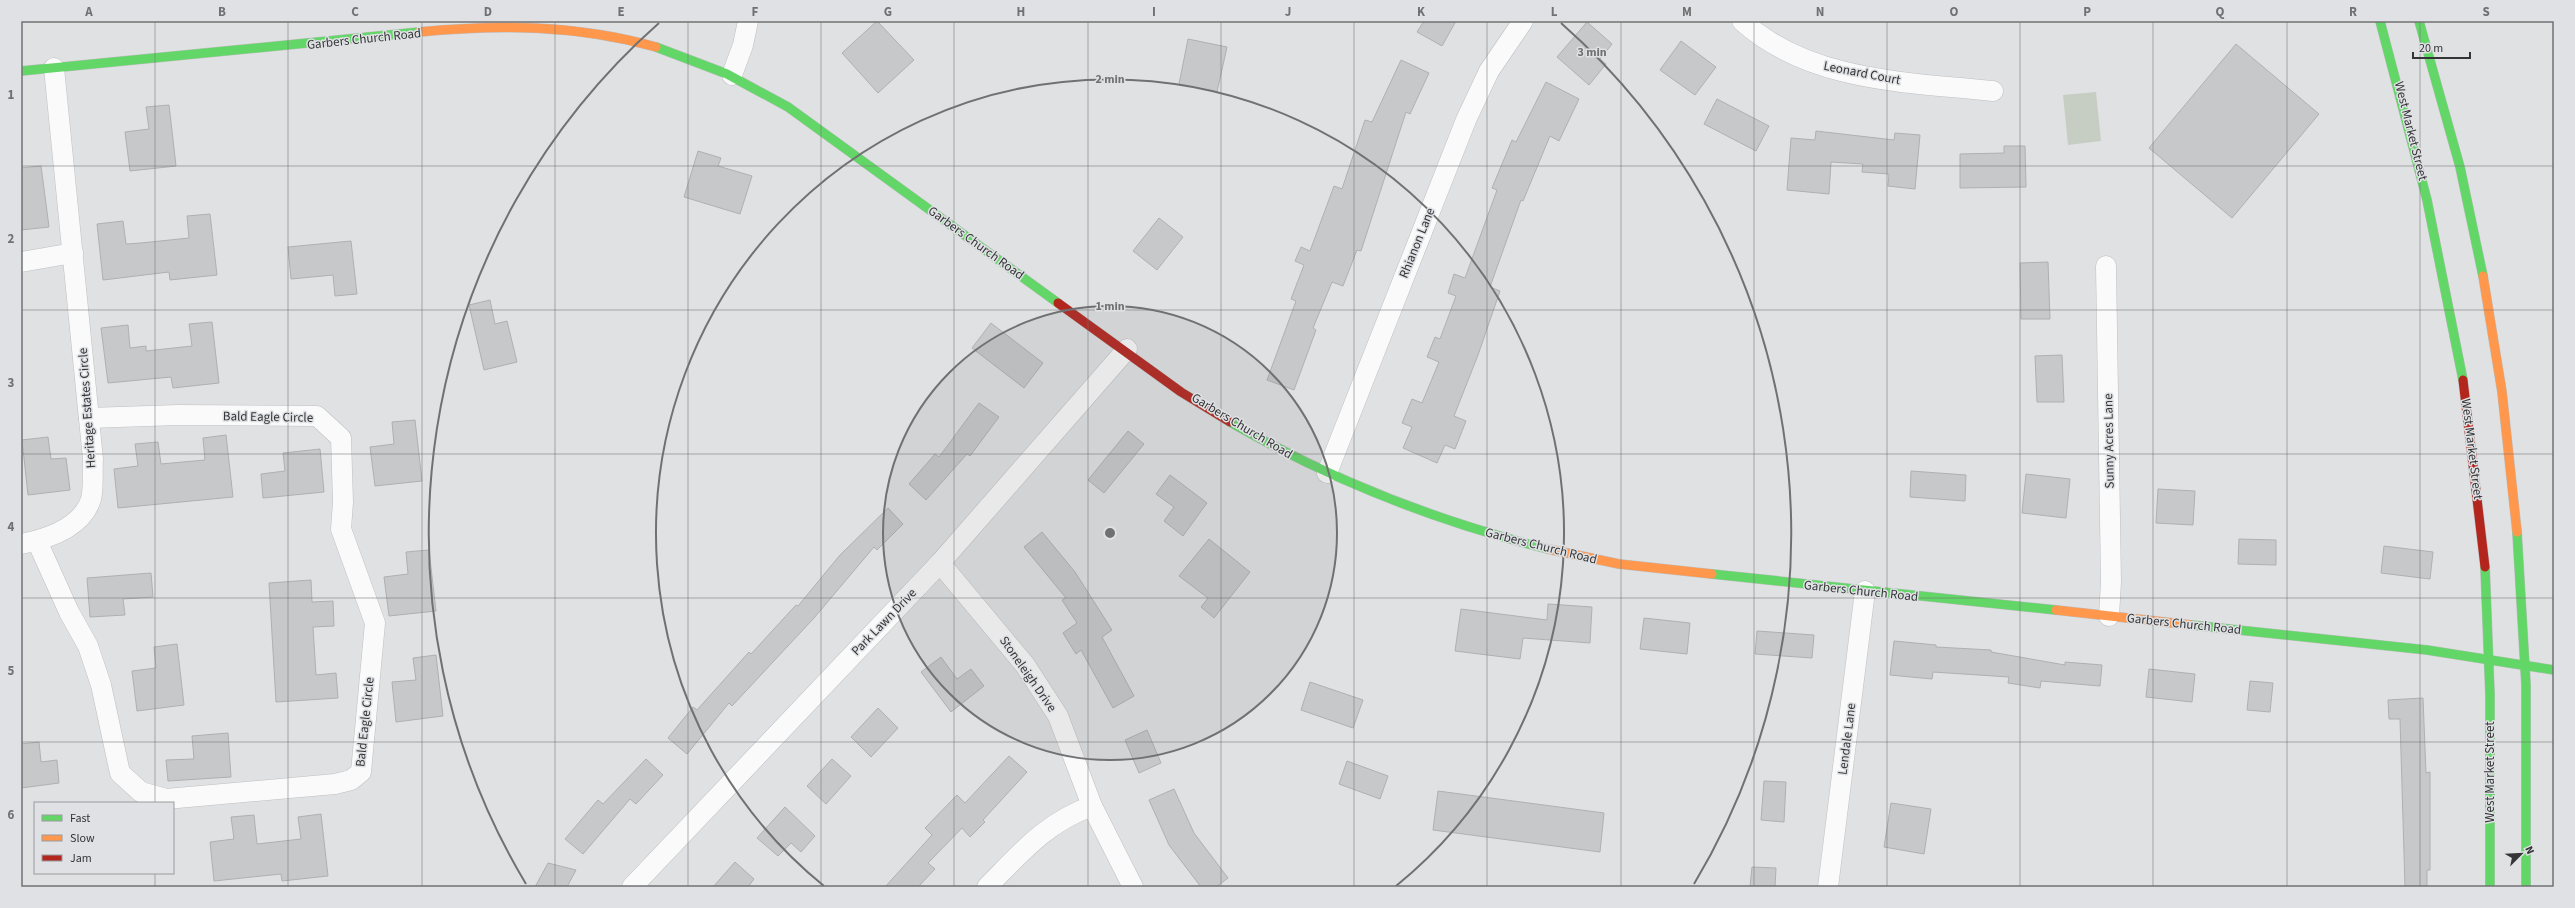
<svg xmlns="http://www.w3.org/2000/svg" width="2575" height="908" viewBox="0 0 2575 908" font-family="'Source Sans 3',sans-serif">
  <rect width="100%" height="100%" fill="#e0e1e3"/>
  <path fill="#c6cec3" d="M 2096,92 L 2101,141 L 2068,145 L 2063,95 Z"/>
  <g fill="#c7c8c9" stroke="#afb0b2">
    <path d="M 877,21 L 914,60 L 878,93 L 842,53 Z"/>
    <path d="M 1424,21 L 1456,21 L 1442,46 L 1417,32 Z"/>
    <path d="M 1587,22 L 1612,44 L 1600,59 L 1606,64 L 1589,85 L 1557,57 Z"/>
    <path d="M 1188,39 L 1227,47 L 1217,92 L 1179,84 Z"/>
    <path d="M 1681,41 L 1716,67 L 1695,95 L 1660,70 Z"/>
    <path d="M 2236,44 L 2319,114 L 2232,218 L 2149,148 Z"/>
    <path d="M 1401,60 L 1429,73 L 1410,114 L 1406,112 L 1361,251 L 1357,250 L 1343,286 L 1332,282 L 1313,328 L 1316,330 L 1294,390 L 1267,380 L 1296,301 L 1291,299 L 1304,265 L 1295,261 L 1301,247 L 1310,251 L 1334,186 L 1342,189 L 1365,120 L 1372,122 Z"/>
    <path d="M 1546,82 L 1579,99 L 1559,141 L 1550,136 L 1523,201 L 1521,200 L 1490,287 L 1500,291 L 1478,355 L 1454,416 L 1466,421 L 1455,449 L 1445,445 L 1437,463 L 1403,448 L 1412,427 L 1402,423 L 1412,399 L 1422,403 L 1439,362 L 1427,357 L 1435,337 L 1440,339 L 1456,296 L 1448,293 L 1454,274 L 1465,278 L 1497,190 L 1492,188 L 1512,140 L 1516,142 Z"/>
    <path d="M 1717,99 L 1769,126 L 1756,151 L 1704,124 Z"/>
    <path d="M 169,105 L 176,166 L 130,171 L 125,132 L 149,129 L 146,107 Z"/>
    <path d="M 1816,131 L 1894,140 L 1895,133 L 1920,135 L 1915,189 L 1888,186 L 1889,174 L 1862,172 L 1863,164 L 1831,162 L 1829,194 L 1787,190 L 1791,138 L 1815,140 Z"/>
    <path d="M 2004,146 L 2025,146 L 2026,187 L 1960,188 L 1960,154 L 2004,153 Z"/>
    <path d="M 698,151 L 721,158 L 718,166 L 752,176 L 740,214 L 684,197 Z"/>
    <path d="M 41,166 L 49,227 L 21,230 L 21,168 Z"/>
    <path d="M 210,214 L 217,275 L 170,280 L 169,272 L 103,280 L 97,224 L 123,221 L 126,244 L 141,243 L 189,238 L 187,216 Z"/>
    <path d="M 1159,218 L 1183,237 L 1157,270 L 1133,251 Z"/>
    <path d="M 351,241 L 357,294 L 335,296 L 333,275 L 291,279 L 288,247 Z"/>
    <path d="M 2048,262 L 2050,319 L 2021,319 L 2020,263 Z"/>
    <path d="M 490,300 L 495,324 L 507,321 L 517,362 L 484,370 L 469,305 Z"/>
    <path d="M 212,322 L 219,383 L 173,388 L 171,377 L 108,383 L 101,328 L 128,325 L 130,348 L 146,346 L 146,351 L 192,346 L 189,324 Z"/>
    <path d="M 991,323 L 1043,363 L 1024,388 L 972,348 Z"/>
    <path d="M 2062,355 L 2064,402 L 2037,402 L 2035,356 Z"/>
    <path d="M 979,403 L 999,417 L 970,456 L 967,454 L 926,500 L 909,484 L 935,454 L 939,457 Z"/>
    <path d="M 415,420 L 422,481 L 375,486 L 370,447 L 394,444 L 392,422 Z"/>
    <path d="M 1128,431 L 1144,444 L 1104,493 L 1088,480 Z"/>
    <path d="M 226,435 L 233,497 L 118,508 L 114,469 L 138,466 L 135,444 L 158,442 L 161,464 L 205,460 L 203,438 Z"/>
    <path d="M 48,437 L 51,459 L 66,458 L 70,490 L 28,495 L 22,440 Z"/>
    <path d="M 320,449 L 324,492 L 263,498 L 261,474 L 285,471 L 283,453 Z"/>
    <path d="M 1911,471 L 1966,475 L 1965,501 L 1910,497 Z"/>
    <path d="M 2026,474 L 2070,479 L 2066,518 L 2022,513 Z"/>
    <path d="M 1170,475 L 1207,503 L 1183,536 L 1164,521 L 1174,507 L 1156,494 Z"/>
    <path d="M 2158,489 L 2195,491 L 2193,525 L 2156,523 Z"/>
    <path d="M 888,508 L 903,524 L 877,550 L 874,547 L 814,618 L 732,706 L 729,703 L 687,754 L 668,738 L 693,707 L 697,710 L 749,652 L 751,654 L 796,605 L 798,606 L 840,555 Z"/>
    <path d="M 1042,532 L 1075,572 L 1112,630 L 1102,637 L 1134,696 L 1113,708 L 1081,650 L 1076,654 L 1063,633 L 1077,623 L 1062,600 L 1066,598 L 1024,547 Z"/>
    <path d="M 1209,539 L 1250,572 L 1214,618 L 1201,607 L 1208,598 L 1179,576 Z"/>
    <path d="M 2239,539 L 2276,540 L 2276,565 L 2238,564 Z"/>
    <path d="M 2384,546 L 2433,552 L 2430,579 L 2381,573 Z"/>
    <path d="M 429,550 L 436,611 L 389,616 L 384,577 L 408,574 L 406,552 Z"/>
    <path d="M 151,573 L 153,597 L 123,599 L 125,615 L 90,617 L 87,578 Z"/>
    <path d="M 311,580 L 312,602 L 333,601 L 334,626 L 313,627 L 316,675 L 336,673 L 338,698 L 276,702 L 269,583 Z"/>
    <path d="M 1548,604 L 1592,607 L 1590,643 L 1523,638 L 1520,659 L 1455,651 L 1461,609 L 1547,620 Z"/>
    <path d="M 1644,618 L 1690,623 L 1687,654 L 1640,649 Z"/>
    <path d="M 1757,631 L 1814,635 L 1812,658 L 1755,654 Z"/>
    <path d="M 1894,641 L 1936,645 L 1936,647 L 1991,650 L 1991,652 L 2065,665 L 2065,662 L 2102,665 L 2100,686 L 2041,681 L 2040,688 L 2008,683 L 2009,677 L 1933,672 L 1932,679 L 1890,675 Z"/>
    <path d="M 177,644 L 184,705 L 137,711 L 132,671 L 156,668 L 154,647 Z"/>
    <path d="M 436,655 L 443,716 L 396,722 L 392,682 L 416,680 L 413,658 Z"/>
    <path d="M 941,657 L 957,679 L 971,669 L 984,686 L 951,712 L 921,672 Z"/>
    <path d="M 2149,669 L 2195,674 L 2192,702 L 2146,697 Z"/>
    <path d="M 2250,681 L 2273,683 L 2270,712 L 2247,710 Z"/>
    <path d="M 1310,682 L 1363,700 L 1353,728 L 1301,710 Z"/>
    <path d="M 2423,698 L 2426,773 L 2430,772 L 2430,870 L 2427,870 L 2427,887 L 2405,887 L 2400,719 L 2389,719 L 2388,700 Z"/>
    <path d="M 878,708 L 898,728 L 871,757 L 851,737 Z"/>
    <path d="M 1147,730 L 1161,763 L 1139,773 L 1125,740 Z"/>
    <path d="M 228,733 L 231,777 L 168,781 L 166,760 L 194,759 L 192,736 Z"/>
    <path d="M 39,742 L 41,762 L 57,760 L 59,783 L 21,788 L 21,744 Z"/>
    <path d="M 1009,756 L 1027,772 L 983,820 L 985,822 L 970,837 L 962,828 L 928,863 L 935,869 L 918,887 L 885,887 L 932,835 L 925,828 L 957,795 L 965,803 Z"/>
    <path d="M 646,759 L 663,775 L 636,804 L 630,799 L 583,854 L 565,839 L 598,800 L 603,804 Z"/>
    <path d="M 832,759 L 851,776 L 826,804 L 807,786 Z"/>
    <path d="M 1347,761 L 1388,776 L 1380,799 L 1339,784 Z"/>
    <path d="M 1764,781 L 1786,782 L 1784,822 L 1761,820 Z"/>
    <path d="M 1174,789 L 1194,833 L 1228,878 L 1216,887 L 1201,887 L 1169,845 L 1149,800 Z"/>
    <path d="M 1438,791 L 1604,813 L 1600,852 L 1433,830 Z"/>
    <path d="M 1891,803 L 1931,809 L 1924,854 L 1884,847 Z"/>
    <path d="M 785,807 L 815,836 L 801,852 L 791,843 L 778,856 L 757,838 Z"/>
    <path d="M 321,814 L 328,876 L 282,881 L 281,874 L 214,881 L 210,842 L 234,839 L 231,817 L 254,815 L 257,844 L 301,839 L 298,817 Z"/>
    <path d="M 735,862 L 754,879 L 748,887 L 713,887 Z"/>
    <path d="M 548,863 L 576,870 L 567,887 L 535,887 Z"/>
    <path d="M 1752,867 L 1776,868 L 1775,887 L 1750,887 Z"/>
  </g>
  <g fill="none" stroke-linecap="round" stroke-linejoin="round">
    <g stroke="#bebfc1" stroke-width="21">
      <g id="street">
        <path d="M 1742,21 C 1810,82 1907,82 1993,91"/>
        <path d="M 732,75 L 743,45 L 748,21"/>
        <path d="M 21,262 L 73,253"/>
        <path d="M 2106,266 L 2111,582 L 2109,616"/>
        <path d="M 1327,473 L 1466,120 L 1489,71 L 1523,21"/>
        <path d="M 37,541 L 69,612 L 88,646 L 101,685 L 120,773 L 141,792 L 166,799 L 335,784 L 351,780 L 361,772 L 375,623 L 341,529 L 343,502 L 341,438 L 317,416 L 178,415 L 89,418"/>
        <path d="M 21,544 C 47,539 82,528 91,499 C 94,488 92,471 93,459 L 54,68"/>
        <path d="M 940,563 L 1025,665 L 1058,716 L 1092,806 L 1133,887"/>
        <path d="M 632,887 L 940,563 L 1127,349"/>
        <path d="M 987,887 C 1021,853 1045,823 1092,806"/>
        <path d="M 1828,887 L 1865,591"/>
      </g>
    </g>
    <g stroke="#bebfc1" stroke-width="10">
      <g id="fast">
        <path d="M 2380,21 L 2427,200 L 2463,380"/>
        <path d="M 2419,21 L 2460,167 L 2483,276"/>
        <path d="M 656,47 L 727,74 L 788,107 L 1058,303"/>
        <path d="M 21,71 L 419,32"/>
        <path d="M 1230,422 C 1331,480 1435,521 1548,549"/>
        <path d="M 2517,532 L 2526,685 L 2526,887"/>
        <path d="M 2485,567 L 2490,695 L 2490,887"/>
        <path d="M 1712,574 L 2056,610"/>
        <path d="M 2191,625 L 2427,650 L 2554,670"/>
      </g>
    </g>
    <g stroke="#bebfc1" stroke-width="10">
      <g id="slow">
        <path d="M 419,32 C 500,24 578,25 656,47"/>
        <path d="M 2483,276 L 2502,392 L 2517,532"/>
        <path d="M 1548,549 L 1619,564 L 1712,574"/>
        <path d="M 2056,610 L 2191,625"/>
      </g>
    </g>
    <g stroke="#bebfc1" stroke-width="10">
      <g id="jam">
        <path d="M 1058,303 L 1181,392 L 1230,422"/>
        <path d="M 2463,380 L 2485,567"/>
      </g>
    </g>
    <use href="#street" stroke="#fafafb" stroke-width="20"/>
    <use href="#fast" stroke="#63d668" stroke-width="9"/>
    <use href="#slow" stroke="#ff974d" stroke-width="9"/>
    <use href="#jam" stroke="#b3261e" stroke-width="9"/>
  </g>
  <path fill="none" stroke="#717173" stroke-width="1" stroke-opacity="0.55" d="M 155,21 L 155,803M 288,21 L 288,887M 422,21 L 422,887M 555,21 L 555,887M 688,21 L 688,887M 821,21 L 821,887M 954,21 L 954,887M 1088,21 L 1088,887M 1221,21 L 1221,887M 1354,21 L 1354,887M 1487,21 L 1487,887M 1621,21 L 1621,887M 1754,21 L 1754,887M 1887,21 L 1887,887M 2020,21 L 2020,887M 2153,21 L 2153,887M 2287,21 L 2287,887M 2420,21 L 2420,887M 21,166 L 2554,166M 21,310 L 2554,310M 21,454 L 2554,454M 21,598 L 2554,598M 21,742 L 2554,742M 155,873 L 155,887"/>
  <circle cx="1110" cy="533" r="227" fill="#717173" fill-opacity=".12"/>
  <g fill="none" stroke="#717173" stroke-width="2">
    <circle cx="1110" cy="533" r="227"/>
    <path d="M824 886A454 454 0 1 1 1396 886"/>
    <path d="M526 884A681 681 0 0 1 659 23M1561 23A681 681 0 0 1 1694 884"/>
  </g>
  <g text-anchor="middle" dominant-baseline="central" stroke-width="3" stroke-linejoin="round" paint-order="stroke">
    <g font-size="13" fill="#353537" stroke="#dfe1e4">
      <text transform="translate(364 39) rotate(-6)">Garbers Church Road</text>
      <text transform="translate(1862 73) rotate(11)">Leonard Court</text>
      <text transform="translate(2411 131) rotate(76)">West Market Street</text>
      <text transform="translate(976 243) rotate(36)">Garbers Church Road</text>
      <text transform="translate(1417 243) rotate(-68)">Rhianon Lane</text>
      <text transform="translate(87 408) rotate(-94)">Heritage Estates Circle</text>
      <text transform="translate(268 417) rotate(1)">Bald Eagle Circle</text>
      <text transform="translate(1242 426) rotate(31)">Garbers Church Road</text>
      <text transform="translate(2109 441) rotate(-91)">Sunny Acres Lane</text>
      <text transform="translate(2472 449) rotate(83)">West Market Street</text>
      <text transform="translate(1541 546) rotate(14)">Garbers Church Road</text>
      <text transform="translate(1861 591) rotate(6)">Garbers Church Road</text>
      <text transform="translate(884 622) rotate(-46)">Park Lawn Drive</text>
      <text transform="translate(2184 624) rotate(6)">Garbers Church Road</text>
      <text transform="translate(1028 674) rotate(55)">Stoneleigh Drive</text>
      <text transform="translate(365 722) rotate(-84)">Bald Eagle Circle</text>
      <text transform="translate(1847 739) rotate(-83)">Lendale Lane</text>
      <text transform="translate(2490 772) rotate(-90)">West Market Street</text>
    </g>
  </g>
  <circle cx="1110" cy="533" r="6" fill="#717173" stroke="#dfe1e4" stroke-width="2"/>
  <g font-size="12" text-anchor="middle" font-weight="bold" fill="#717173" stroke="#dfe1e4" stroke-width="3" stroke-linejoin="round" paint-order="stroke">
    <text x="1592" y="56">3 min</text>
    <text x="1110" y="83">2 min</text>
    <text x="1110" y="310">1 min</text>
  </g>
  <rect width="2575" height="908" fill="none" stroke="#dfe1e4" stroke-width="44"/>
  <rect x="34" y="802" width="140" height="72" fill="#dfe1e4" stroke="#9b9c9f"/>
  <rect x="42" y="815" width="20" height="6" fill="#63d668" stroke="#9b9c9f"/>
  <text x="70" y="822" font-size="12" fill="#353537">Fast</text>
  <rect x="42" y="835" width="20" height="6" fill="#ff974d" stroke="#9b9c9f"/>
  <text x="70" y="842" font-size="12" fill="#353537">Slow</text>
  <rect x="42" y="855" width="20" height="6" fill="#b3261e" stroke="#9b9c9f"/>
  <text x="70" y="862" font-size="12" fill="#353537">Jam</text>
  <g transform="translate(2521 854) rotate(66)" stroke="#dfe1e4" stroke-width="3" paint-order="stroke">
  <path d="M0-3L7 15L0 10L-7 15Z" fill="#353537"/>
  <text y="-6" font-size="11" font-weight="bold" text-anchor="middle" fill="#353537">N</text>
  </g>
  <path d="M2413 52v6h57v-6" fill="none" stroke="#353537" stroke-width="2"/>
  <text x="2419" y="52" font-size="12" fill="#353537" stroke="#dfe1e4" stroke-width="3" paint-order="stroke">20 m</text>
  <rect x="22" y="22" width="2531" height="864" fill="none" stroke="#717173" stroke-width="1.5"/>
  <g font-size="13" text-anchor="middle" font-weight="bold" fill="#717173">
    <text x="89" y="16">A</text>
    <text x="222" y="16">B</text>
    <text x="355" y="16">C</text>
    <text x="488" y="16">D</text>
    <text x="621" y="16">E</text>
    <text x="755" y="16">F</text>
    <text x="888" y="16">G</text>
    <text x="1021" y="16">H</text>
    <text x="1154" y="16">I</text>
    <text x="1288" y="16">J</text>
    <text x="1421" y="16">K</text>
    <text x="1554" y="16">L</text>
    <text x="1687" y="16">M</text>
    <text x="1820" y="16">N</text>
    <text x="1954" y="16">O</text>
    <text x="2087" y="16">P</text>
    <text x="2220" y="16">Q</text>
    <text x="2353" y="16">R</text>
    <text x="2486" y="16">S</text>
    <text x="11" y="99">1</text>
    <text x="11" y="243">2</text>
    <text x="11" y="387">3</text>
    <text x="11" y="531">4</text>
    <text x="11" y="675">5</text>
    <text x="11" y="819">6</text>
  </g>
</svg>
